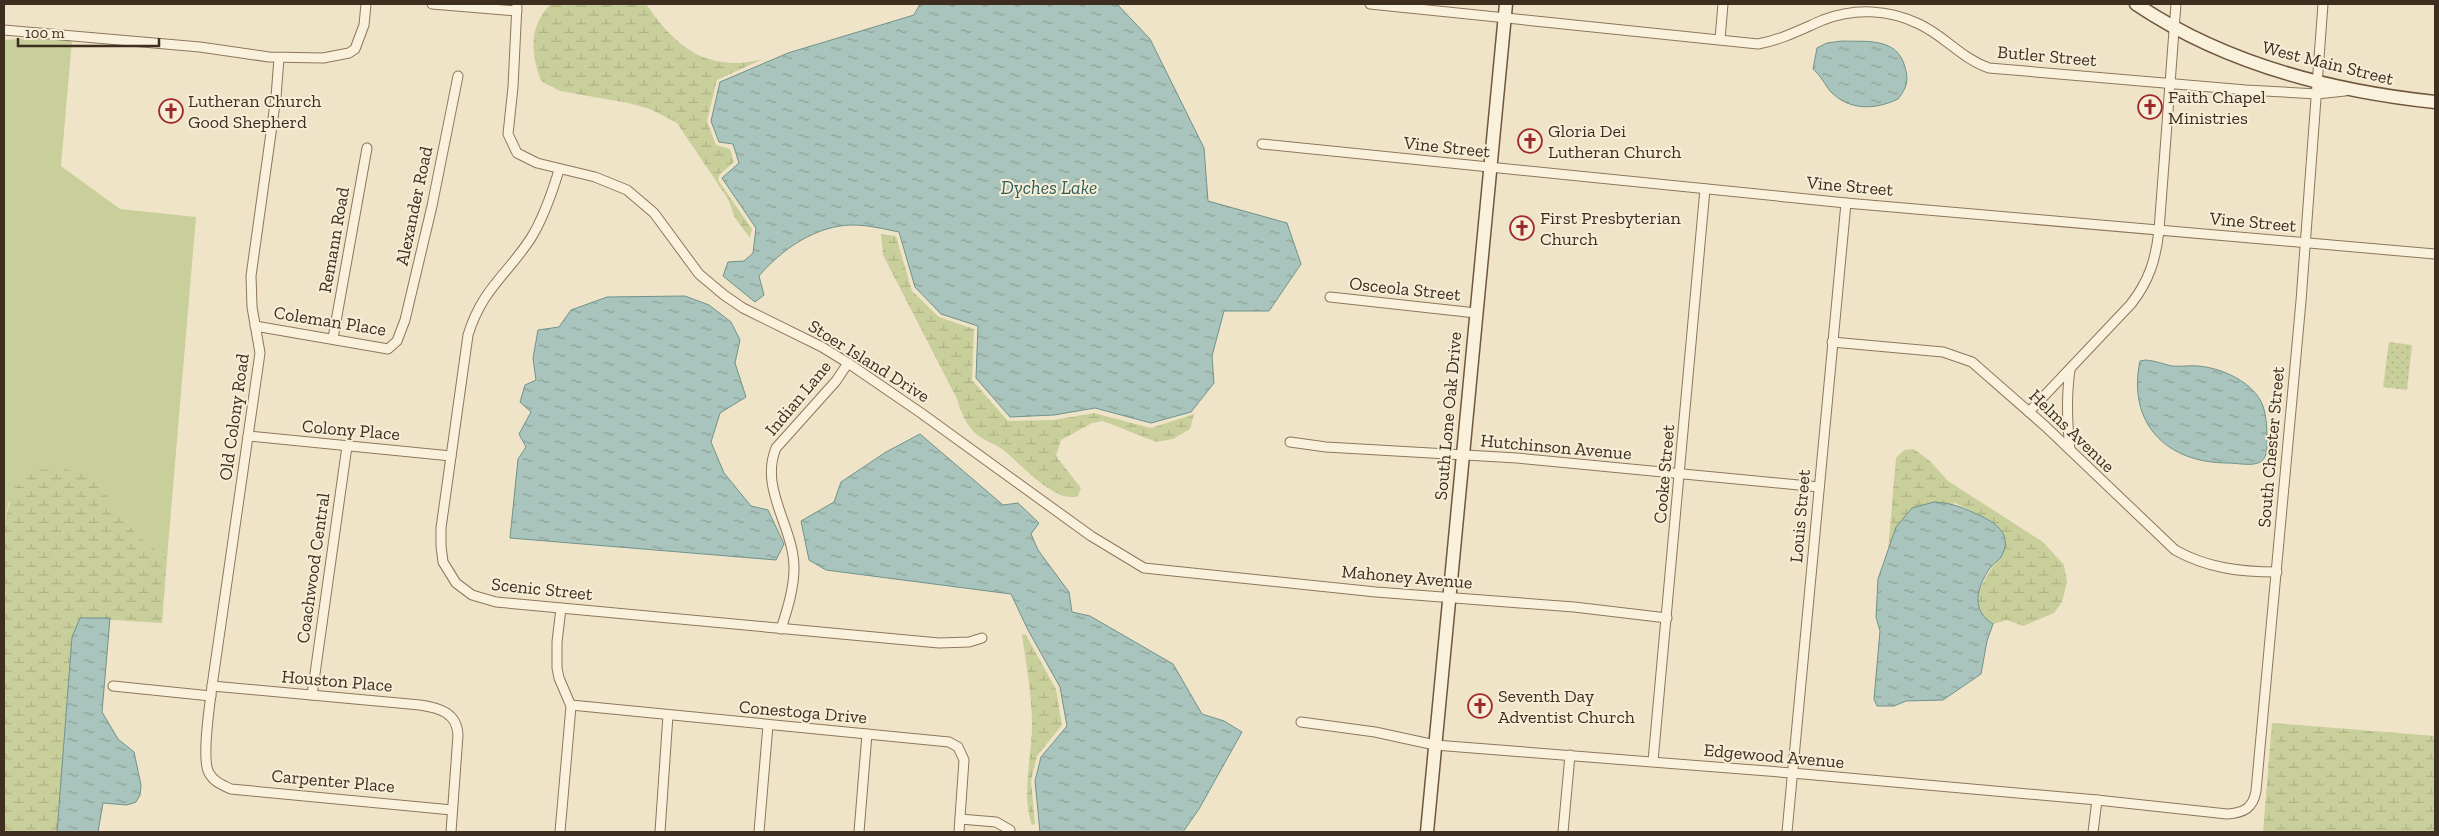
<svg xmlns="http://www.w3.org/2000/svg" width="2439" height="836" viewBox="0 0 2439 836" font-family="'Zilla Slab',serif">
  <defs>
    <pattern id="wetland-marsh" width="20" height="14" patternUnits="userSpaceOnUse" patternTransform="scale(1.25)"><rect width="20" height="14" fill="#c9cf9b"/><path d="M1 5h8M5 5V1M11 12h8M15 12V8" fill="none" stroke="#aeb285"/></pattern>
    <pattern id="park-dots" width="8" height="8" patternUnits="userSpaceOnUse" patternTransform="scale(1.25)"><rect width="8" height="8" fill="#c9cf9b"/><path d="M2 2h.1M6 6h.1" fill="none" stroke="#aeb285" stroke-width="1.8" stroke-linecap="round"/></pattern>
    <pattern id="water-ripples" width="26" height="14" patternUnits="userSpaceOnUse" patternTransform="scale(1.25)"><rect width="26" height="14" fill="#a9c4bc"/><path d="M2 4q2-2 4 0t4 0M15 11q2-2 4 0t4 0" fill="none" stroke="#8ba098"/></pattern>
  </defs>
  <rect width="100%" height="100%" fill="#f0e4c8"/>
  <path fill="#c9cf9b" d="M 37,38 L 72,40 L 61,166 L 120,209 L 196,217 L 167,558 L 138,536 L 102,489 L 9,502 L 4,522 L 4,40 Z"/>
  <g fill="url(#wetland-marsh)">
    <path d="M 551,4 L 646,4 C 676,48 708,73 763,59 L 717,80 L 707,121 L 716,145 L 730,149 L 734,162 L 720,174 L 718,180 L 752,229 L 750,238 L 735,218 L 728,199 L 677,123 L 650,109 L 628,103 L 560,91 L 541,81 C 531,52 528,27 551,4 Z"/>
    <path d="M 881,234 L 896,236 L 912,291 L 939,317 L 974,329 L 972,380 L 1008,421 L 1054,420 L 1094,413 L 1151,428 L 1194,414 L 1190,429 L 1173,439 L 1156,442 L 1103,421 L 1092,423 L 1061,440 L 1056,456 L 1081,488 L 1078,496 C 1056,505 1018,461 1002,449 C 994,443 982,440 975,433 C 965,423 961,412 957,399 L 883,255 Z"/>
    <path d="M 1914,449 L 1931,462 L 1948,481 L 2043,542 L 2064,565 L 2067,582 L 2062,602 L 2054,613 L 2023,626 L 2007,620 L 1993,624 C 1990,622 1985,620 1983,618 C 1967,601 1989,570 2001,557 L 1973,512 L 1955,503 L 1896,527 L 1888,551 L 1896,458 L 1904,450 Z"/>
    <path d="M 62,468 L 83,474 L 102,489 L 138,536 L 167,558 L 162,623 L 80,618 L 72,638 L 57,832 L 4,832 L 4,522 L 15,487 L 37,470 Z"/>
    <path d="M 1022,634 L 1026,635 L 1056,689 L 1062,725 L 1037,756 L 1031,781 L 1035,824 L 1032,825 C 1021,796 1032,756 1032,726 C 1032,695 1026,664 1022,634 Z"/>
    <path d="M 2272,723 L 2435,736 L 2435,832 L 2263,832 Z"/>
  </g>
  <path fill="url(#park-dots)" d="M 2389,342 L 2412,345 L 2407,390 L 2383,387 Z"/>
  <g fill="url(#water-ripples)" stroke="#6f938a">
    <path d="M 920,4 L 1117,4 L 1150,39 L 1204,148 L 1208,201 L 1287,223 L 1301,264 L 1269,311 L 1224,311 L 1212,356 L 1214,383 L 1191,412 L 1151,423 L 1095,408 L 1054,415 L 1010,417 L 976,378 L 978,326 L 941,314 L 915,287 L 899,232 C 884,229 868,225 853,225 C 816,225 781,250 759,276 L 764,295 L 755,302 L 723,276 L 728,262 L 744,261 L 753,253 L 756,228 L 722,178 L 739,163 L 733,144 L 719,142 L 711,121 L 720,82 L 788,53 L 914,15 Z"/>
    <path d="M 1842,41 C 1867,42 1897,37 1905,67 C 1909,81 1907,87 1898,99 C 1875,110 1849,111 1830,91 C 1824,83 1821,76 1813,69 L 1817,48 L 1827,43 Z"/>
    <path d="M 685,296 L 709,305 L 731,322 L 740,340 L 735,363 L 746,397 L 720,413 L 711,442 L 724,473 L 751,506 L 768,510 L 784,544 L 776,560 L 510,538 L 518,459 L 526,447 L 519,434 L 531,412 L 520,402 L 525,385 L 536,380 L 533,358 L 538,330 L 559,327 L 571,310 L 607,297 Z"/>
    <path d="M 2146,360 C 2156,361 2163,364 2172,366 C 2180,367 2190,365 2198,366 C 2222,368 2254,382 2263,406 C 2266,415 2267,427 2267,436 C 2267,445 2269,459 2258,463 C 2250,466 2236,463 2228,463 C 2166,463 2127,423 2140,361 Z"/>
    <path d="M 920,434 L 1003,505 L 1018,503 L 1039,523 L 1031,534 L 1038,550 L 1069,592 L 1072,612 L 1090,616 L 1173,664 L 1202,714 L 1224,721 L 1242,732 L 1199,809 L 1183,832 L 1040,832 L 1035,781 L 1041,757 L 1067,726 L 1060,687 L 1028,630 L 1011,594 L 826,570 L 809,560 L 801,521 L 834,502 L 841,482 L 886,452 Z"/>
    <path d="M 1934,502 C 1954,503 1963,508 1981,516 C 1998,524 2013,536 2001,557 C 1998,561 1993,564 1990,568 C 1976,588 1971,611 1993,624 L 1987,641 L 1981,674 L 1943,700 L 1906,701 L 1894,706 L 1877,706 L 1874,699 L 1880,631 L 1876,617 L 1878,579 L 1896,527 L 1912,508 Z"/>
    <path d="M 80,618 L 110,618 L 102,712 L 118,739 L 134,752 L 141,785 L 140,795 L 136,802 L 127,805 L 103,803 L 98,832 L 57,832 L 72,637 Z"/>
  </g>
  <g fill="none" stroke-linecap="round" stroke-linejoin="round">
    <g stroke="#8d765c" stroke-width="11">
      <g id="street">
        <path d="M 432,4 L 517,11"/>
        <path d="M 517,4 L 513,87 L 508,134 L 517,153 L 537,163 L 595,177 L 627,190 L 654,213 L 699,274 L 724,295 L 743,308 L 822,347 L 848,363 L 921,413 L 1091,536 L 1144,568 L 1376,592 L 1574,607 L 1667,618"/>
        <path d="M 1370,4 L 1758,44 C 1781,40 1802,29 1823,20 C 1854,8 1888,9 1919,24 C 1945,36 1962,59 1989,68 L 2246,90 L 2317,94 L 2345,91"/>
        <path d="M 4,30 L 200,47 L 269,57 L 323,58 L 349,53 L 355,49 L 364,25 L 366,4"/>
        <path d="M 1720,39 L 1723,4"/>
        <path d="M 279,58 L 276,97 L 251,276 L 252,307 L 260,353 L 212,686 C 210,704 201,759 209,773 C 214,782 222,785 231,789 L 452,810"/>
        <path d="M 1262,144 L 1846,203 L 2435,254"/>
        <path d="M 559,170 C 552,193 544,217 531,238 C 507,275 482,289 468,335 L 441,528 L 441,546 L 443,562 L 456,583 L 472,595 L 496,602 L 939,643 L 969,642 L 982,638"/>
        <path d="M 1330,297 L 1476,313"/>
        <path d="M 255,326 L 388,349 L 397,341 L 405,320 L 432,206 L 458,76"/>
        <path d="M 333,338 L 367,148"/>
        <path d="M 1832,342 L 1943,352 L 1972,362 L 2045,426 L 2175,550 C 2207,568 2240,572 2277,572"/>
        <path d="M 2070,370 C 2066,397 2067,422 2070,450"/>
        <path d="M 2029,412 L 2131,304 C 2149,281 2156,259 2159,230 L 2176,4"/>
        <path d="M 248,436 L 451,456"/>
        <path d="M 1290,442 L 1326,447 L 1517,458 L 1819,487"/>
        <path d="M 781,629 C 787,610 794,589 794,568 C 794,527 759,489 776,448 L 836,381 L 848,363"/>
        <path d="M 113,686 L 211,696"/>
        <path d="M 212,686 L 420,705 C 440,708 457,713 458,735 L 451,832"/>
        <path d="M 312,695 L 347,446"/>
        <path d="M 571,705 L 949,742 L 958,747 L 964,760 L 959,832"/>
        <path d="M 1301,722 L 1375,732 L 1435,745 L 1792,773 L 2097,800 L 2227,814 C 2244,813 2253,808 2256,791 L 2301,301 L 2323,4"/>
        <path d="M 1653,761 L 1705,189"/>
        <path d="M 960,819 L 996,822 L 1010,830"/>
        <path d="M 560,832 L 571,706 L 559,678 L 557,668 L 557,642 L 561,608"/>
        <path d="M 660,832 L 668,715"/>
        <path d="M 759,832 L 768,725"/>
        <path d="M 859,832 L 867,734"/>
        <path d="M 1563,832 L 1570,755"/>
        <path d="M 1787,832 L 1846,203"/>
        <path d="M 2093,832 L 2097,800"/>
      </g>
    </g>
    <g stroke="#6f573f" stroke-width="15">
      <g id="secondary">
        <path d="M 2136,4 C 2225,64 2330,91 2435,102"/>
        <path d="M 1427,832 L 1506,4"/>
      </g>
    </g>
    <use href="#street" stroke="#faf1dc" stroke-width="9"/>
    <use href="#secondary" stroke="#faf1dc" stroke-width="12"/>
  </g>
  <defs>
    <g id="church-ring" transform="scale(1.25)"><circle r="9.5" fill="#f7eed8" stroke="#9e2a2b" stroke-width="1.5"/><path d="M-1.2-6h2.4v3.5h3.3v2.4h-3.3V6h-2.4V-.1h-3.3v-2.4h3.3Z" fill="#9e2a2b"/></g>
  </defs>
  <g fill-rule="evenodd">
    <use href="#church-ring" x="2150" y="107"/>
    <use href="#church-ring" x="171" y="111"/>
    <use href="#church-ring" x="1530" y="141"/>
    <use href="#church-ring" x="1522" y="228"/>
    <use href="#church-ring" x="1480" y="706"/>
  </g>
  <g text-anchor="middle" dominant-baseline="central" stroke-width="4" stroke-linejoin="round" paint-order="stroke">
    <g font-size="18" fill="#3d2e20" stroke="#f7eed8">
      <text transform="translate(2047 56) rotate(5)">Butler Street</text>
      <text transform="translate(2328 63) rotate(14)">West Main Street</text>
      <text transform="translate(1447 147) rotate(6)">Vine Street</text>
      <text transform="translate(1850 186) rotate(5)">Vine Street</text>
      <text transform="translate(414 206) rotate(-78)">Alexander Road</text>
      <text transform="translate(2253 222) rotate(5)">Vine Street</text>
      <text transform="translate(334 240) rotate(-80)">Remann Road</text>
      <text transform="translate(1405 289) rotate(6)">Osceola Street</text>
      <text transform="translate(330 321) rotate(9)">Coleman Place</text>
      <text transform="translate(869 361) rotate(32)">Stoer Island Drive</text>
      <text transform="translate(798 398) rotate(-50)">Indian Lane</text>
      <text transform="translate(1448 416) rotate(-85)">South Lone Oak Drive</text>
      <text transform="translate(234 417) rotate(-82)">Old Colony Road</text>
      <text transform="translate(351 430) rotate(5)">Colony Place</text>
      <text transform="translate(2072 431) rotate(44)">Helms Avenue</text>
      <text transform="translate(1556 447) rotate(5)">Hutchinson Avenue</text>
      <text transform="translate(2271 447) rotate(-85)">South Chester Street</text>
      <text transform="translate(1664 474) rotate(-85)">Cooke Street</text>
      <text transform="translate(1800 516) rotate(-85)">Louis Street</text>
      <text transform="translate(313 568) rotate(-82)">Coachwood Central</text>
      <text transform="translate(1407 577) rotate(5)">Mahoney Avenue</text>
      <text transform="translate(542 589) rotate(6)">Scenic Street</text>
      <text transform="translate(337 681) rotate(5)">Houston Place</text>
      <text transform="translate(803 712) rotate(5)">Conestoga Drive</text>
      <text transform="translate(1774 756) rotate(5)">Edgewood Avenue</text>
      <text transform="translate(333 781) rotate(5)">Carpenter Place</text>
    </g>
    <g font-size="18" fill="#3d2e20" stroke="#f7eed8" text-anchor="start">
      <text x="2168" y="97">Faith Chapel<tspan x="2168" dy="21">Ministries</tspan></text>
      <text x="188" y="101">Lutheran Church<tspan x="188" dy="21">Good Shepherd</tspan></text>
      <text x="1548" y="131">Gloria Dei<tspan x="1548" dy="21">Lutheran Church</tspan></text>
      <text x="1540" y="218">First Presbyterian<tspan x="1540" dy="21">Church</tspan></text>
      <text x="1498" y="696">Seventh Day<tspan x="1498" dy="21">Adventist Church</tspan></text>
    </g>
    <g font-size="19" font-style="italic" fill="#2f5d5a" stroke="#f7eed8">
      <text x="1049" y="187">Dyches Lake</text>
    </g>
  </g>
  <rect width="2439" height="836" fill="none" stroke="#3d2e20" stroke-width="10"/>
  <path d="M18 38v8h141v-8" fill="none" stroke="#3d2e20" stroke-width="2.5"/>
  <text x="25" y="38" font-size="15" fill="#3d2e20" stroke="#f7eed8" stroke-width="4" paint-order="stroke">100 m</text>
</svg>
